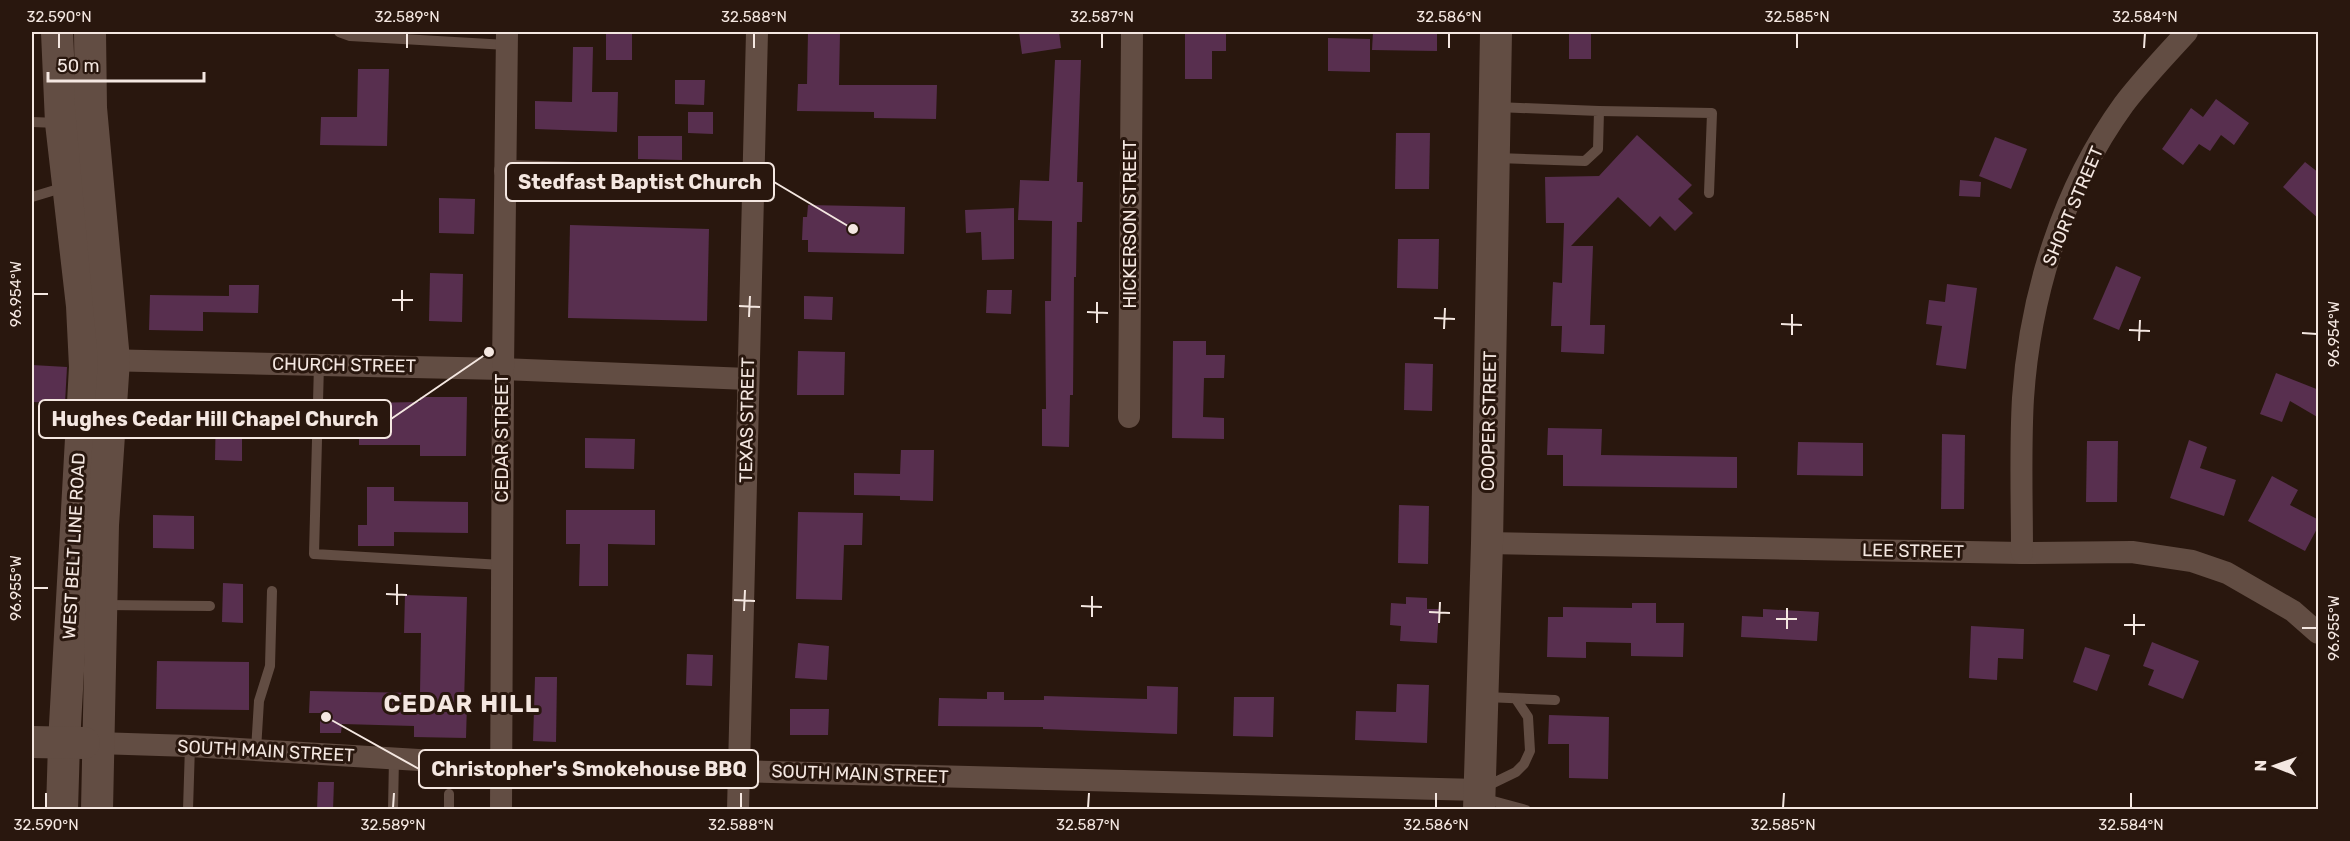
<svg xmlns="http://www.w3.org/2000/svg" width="2350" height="841" viewBox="0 0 2350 841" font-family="Rubik,sans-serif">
  <rect width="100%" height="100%" fill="#29170e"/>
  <g fill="#582f4f">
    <path d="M 808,32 L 840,32 L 839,85 L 937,85 L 936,119 L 874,118 L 874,112 L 797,111 L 798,84 L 807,84 Z"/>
    <path d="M 1019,32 L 1059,32 L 1061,48 L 1022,54 Z"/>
    <path d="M 1373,32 L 1437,32 L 1437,51 L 1372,50 Z"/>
    <rect x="1569" y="32" width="22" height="27"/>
    <path d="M 1185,33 L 1226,34 L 1226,51 L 1212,51 L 1212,79 L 1185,79 Z"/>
    <rect x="606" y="34" width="26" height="26"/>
    <path d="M 1328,38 L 1370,39 L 1370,72 L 1328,71 Z"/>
    <path d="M 573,47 L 593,47 L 592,92 L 618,92 L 617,132 L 535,129 L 535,101 L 572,102 Z"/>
    <path d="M 1055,60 L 1081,60 L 1077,182 L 1083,182 L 1082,222 L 1077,222 L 1076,277 L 1074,277 L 1073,395 L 1070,395 L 1069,447 L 1042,446 L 1042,409 L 1046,409 L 1045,301 L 1051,301 L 1052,221 L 1018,220 L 1020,180 L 1049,181 Z"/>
    <path d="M 358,69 L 389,69 L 387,146 L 320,145 L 321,117 L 357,117 Z"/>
    <path d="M 675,80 L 705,80 L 704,105 L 675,104 Z"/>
    <path d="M 2216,99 L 2249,123 L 2234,145 L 2221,135 L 2210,151 L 2199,144 L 2183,165 L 2162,149 L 2191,108 L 2203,117 Z"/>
    <path d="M 688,112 L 713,112 L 713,134 L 688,133 Z"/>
    <path d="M 1396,133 L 1430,133 L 1429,189 L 1395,189 Z"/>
    <path d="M 1637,135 L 1692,185 L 1678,199 L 1693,213 L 1675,231 L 1660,216 L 1650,227 L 1618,197 L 1571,246 L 1593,246 L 1590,325 L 1605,325 L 1604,354 L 1561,352 L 1562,326 L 1551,326 L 1553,282 L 1562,283 L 1564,223 L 1546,223 L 1545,177 L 1599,176 Z"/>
    <path d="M 638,136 L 682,136 L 682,160 L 638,159 Z"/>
    <path d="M 1995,137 L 2027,149 L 2011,189 L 1979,176 Z"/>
    <path d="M 2305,162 L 2319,173 L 2319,219 L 2283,187 Z"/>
    <path d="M 1960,180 L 1981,182 L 1980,197 L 1959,196 Z"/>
    <path d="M 439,198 L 475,199 L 474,234 L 439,233 Z"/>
    <path d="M 808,205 L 905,207 L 904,254 L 808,252 L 808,240 L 802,240 L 803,217 L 807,217 Z"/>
    <path d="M 1014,208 L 1014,259 L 982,260 L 981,232 L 966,233 L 965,210 Z"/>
    <path d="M 570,225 L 709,229 L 707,321 L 568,318 Z"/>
    <path d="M 1398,239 L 1439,239 L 1438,289 L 1397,288 Z"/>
    <path d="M 2116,266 L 2141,277 L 2119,330 L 2093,319 Z"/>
    <path d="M 430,273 L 463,274 L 462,322 L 429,321 Z"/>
    <path d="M 1947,284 L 1977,288 L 1966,369 L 1936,365 L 1942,326 L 1926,324 L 1929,300 L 1945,302 Z"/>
    <path d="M 229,285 L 259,285 L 258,313 L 203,312 L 203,331 L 149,330 L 150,295 L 229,296 Z"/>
    <path d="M 987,290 L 1012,290 L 1011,314 L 986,313 Z"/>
    <path d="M 804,296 L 833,297 L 832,320 L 804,319 Z"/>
    <path d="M 1173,341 L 1206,341 L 1206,355 L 1225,355 L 1224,378 L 1204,378 L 1203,417 L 1224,418 L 1224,439 L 1172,438 Z"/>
    <path d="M 798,351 L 845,352 L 844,395 L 797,395 Z"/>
    <path d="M 1405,363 L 1433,364 L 1432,411 L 1404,410 Z"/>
    <path d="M 32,365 L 67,367 L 65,403 L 32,402 Z"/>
    <path d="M 2276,373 L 2319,390 L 2319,418 L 2290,401 L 2282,422 L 2260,414 Z"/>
    <path d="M 420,397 L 467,397 L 466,456 L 420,456 L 420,445 L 359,445 L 359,403 L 420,402 Z"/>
    <path d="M 216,406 L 242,406 L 242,461 L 215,460 Z"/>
    <path d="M 1548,428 L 1602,429 L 1601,455 L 1737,457 L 1737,488 L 1563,486 L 1563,455 L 1547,455 Z"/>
    <path d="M 1942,434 L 1965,435 L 1964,509 L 1941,509 Z"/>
    <path d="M 585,438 L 635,439 L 634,469 L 585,468 Z"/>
    <path d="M 2189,440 L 2207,447 L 2200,468 L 2236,480 L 2224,516 L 2170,498 Z"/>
    <path d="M 2087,441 L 2118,441 L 2117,502 L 2086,502 Z"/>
    <path d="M 1798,442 L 1863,443 L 1863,476 L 1797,475 Z"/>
    <path d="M 901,450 L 934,450 L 933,501 L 900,500 L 900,496 L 854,495 L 854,473 L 900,474 Z"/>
    <path d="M 2272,476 L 2298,490 L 2290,505 L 2319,520 L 2319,525 L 2305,551 L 2248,521 Z"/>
    <path d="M 367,487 L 394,487 L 394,501 L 468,502 L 468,533 L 394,532 L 394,546 L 358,546 L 358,525 L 367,525 Z"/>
    <path d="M 1399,505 L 1429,506 L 1428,564 L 1398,563 Z"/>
    <path d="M 566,510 L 655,510 L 655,545 L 608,544 L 608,586 L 579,586 L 580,544 L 566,544 Z"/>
    <path d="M 798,512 L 863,513 L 862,545 L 844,545 L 842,600 L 796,599 Z"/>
    <path d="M 153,515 L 194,516 L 194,549 L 153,548 Z"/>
    <path d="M 223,583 L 243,584 L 243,623 L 222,622 Z"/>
    <path d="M 405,595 L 467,597 L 464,703 L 467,703 L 466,738 L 414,737 L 414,726 L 342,724 L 341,733 L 320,733 L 320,713 L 309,713 L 310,691 L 420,693 L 421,633 L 404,633 Z"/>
    <path d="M 1406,597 L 1427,598 L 1427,609 L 1439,609 L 1437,643 L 1400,641 L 1401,626 L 1390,625 L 1391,603 L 1406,604 Z"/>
    <path d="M 1632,603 L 1656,603 L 1656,623 L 1684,623 L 1683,657 L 1631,656 L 1631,643 L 1586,642 L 1586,658 L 1547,657 L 1548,617 L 1563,617 L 1563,607 L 1632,608 Z"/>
    <path d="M 1763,609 L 1819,612 L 1817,641 L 1741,637 L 1742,616 L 1763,617 Z"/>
    <path d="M 1971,626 L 2024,629 L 2023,659 L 1998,658 L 1997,680 L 1969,678 Z"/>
    <path d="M 2152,642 L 2199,661 L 2183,699 L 2148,685 L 2154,670 L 2143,666 Z"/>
    <path d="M 798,643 L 829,646 L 827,680 L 795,678 Z"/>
    <path d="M 2085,647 L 2110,655 L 2097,691 L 2073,682 Z"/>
    <path d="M 687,654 L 713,655 L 712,686 L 686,685 Z"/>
    <path d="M 157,661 L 249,662 L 249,710 L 156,709 Z"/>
    <path d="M 535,677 L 557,677 L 556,742 L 533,741 Z"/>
    <path d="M 1397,684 L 1429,685 L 1427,743 L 1355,740 L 1356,711 L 1396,712 Z"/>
    <path d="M 1147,686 L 1178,687 L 1177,734 L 1043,729 L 1043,727 L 938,726 L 939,698 L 987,699 L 987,692 L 1004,692 L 1004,700 L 1044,700 L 1044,696 L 1147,699 Z"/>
    <path d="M 1234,697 L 1274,697 L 1273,737 L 1233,736 Z"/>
    <path d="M 790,709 L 829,709 L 828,735 L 790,735 Z"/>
    <path d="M 1549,715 L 1609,717 L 1608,779 L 1569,778 L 1569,744 L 1548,744 Z"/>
    <path d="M 318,782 L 334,782 L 333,810 L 317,810 Z"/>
  </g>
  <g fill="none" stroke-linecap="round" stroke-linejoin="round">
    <g stroke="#624d43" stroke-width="10">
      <path d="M 339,32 L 350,36 L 507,45"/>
      <path d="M 1599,111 L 1712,113 L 1709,193"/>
      <path d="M 32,122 L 58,123"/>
      <path d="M 1497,158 L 1585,161 L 1598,149 L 1599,111 L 1497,107"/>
      <path d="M 32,197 L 65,187"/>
      <path d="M 319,364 L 314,554 L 502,565"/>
      <path d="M 111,426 L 200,427"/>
      <path d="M 104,605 L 210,606"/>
      <path d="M 1486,697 L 1555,700"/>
      <path d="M 256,750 L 259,701 L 270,666 L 272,591"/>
      <path d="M 1485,787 L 1516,772 L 1524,764 L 1530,751 L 1528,717 L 1516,699"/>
      <path d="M 1482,798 L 1526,810"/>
      <path d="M 188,810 L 190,746"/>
      <path d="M 393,810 L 394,758"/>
      <path d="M 449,810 L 449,794"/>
    </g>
    <g stroke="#624d43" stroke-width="22">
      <path d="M 505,171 L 752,178"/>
      <path d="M 101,360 L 503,369 L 748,379"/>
      <path d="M 1129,417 L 1132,32"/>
      <path d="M 1487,543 L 2022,553 L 2132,552 L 2192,561 L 2227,573 L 2293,611 L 2318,633"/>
      <path d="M 2022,553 C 2022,501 2020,449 2023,398 C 2030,295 2063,188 2124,104 C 2143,79 2166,55 2187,32"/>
      <path d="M 97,743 L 190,746 L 501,765 L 1479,790"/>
      <path d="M 501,810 L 503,369 L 507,32"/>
      <path d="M 738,810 L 757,32"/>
    </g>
    <g stroke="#624d43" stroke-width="32">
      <path d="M 57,32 L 61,123 L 82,306 L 85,367 L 64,743 L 62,810"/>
      <path d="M 90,32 L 91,108 L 114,360 L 103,525 L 97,810"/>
      <path d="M 32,742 L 84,743"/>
      <path d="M 1479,810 L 1487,543 L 1496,32"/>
    </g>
  </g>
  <path fill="none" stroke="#f4e7e1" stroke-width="2" d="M 59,48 L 59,33M 407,48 L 407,33M 754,48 L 754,33M 1102,48 L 1102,33M 1449,48 L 1449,33M 1797,48 L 1797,33M 2144,48 L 2145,33M 33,294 L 48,294M 392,300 L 413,300M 739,306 L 760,307M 402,311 L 402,290M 1087,312 L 1108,313M 749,317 L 750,296M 1434,318 L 1455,319M 1097,323 L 1097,302M 1781,324 L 1802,325M 1444,329 L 1445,308M 2129,330 L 2150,331M 2302,333 L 2317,334M 1792,335 L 1792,314M 2139,341 L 2140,320M 33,588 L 48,588M 386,594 L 407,595M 734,600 L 755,601M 397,605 L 397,584M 1081,606 L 1102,607M 744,611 L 745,590M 1429,612 L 1450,613M 1092,617 L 1092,596M 1776,619 L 1797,619M 1439,623 L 1440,602M 2124,625 L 2145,625M 2302,628 L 2317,628M 1787,629 L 1787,608M 2134,635 L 2134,614M 46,808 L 46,793M 393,808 L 394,793M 741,808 L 741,793M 1088,808 L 1089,793M 1436,808 L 1436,793M 1783,808 L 1784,793M 2131,808 L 2131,793"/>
  <g text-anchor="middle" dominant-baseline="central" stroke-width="6" stroke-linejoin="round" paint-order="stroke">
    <g font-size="18" fill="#f4e7e1" stroke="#29170e">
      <text transform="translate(2073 206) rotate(-67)">SHORT STREET</text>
      <text transform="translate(1130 224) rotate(-90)">HICKERSON STREET</text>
      <text transform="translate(344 365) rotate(1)">CHURCH STREET</text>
      <text transform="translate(747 420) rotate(-89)">TEXAS STREET</text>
      <text transform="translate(1489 421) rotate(-89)">COOPER STREET</text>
      <text transform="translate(502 438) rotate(-90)">CEDAR STREET</text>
      <text transform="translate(74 546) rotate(-87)">WEST BELT LINE ROAD</text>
      <text transform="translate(1913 551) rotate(1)">LEE STREET</text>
      <text transform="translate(266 751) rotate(3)">SOUTH MAIN STREET</text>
      <text transform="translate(860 774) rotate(2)">SOUTH MAIN STREET</text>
    </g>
    <g font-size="24" font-weight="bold" letter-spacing="1.5" fill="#f4e7e1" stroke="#29170e">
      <text x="462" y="704">CEDAR HILL</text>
    </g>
  </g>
  <path fill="none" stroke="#f4e7e1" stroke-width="2" d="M853 229L774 182M489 352L391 419M326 717L419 769"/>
  <g fill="#f4e7e1" stroke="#29170e" stroke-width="2">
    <circle cx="853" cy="229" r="6"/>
    <circle cx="489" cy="352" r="6"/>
    <circle cx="326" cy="717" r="6"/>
  </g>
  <g fill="#29170e" stroke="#f4e7e1" stroke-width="2">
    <rect x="506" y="163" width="268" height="38" rx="6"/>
    <rect x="39" y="400" width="352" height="38" rx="6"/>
    <rect x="419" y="750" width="339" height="38" rx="6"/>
  </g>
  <g font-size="20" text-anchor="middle" font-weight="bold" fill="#f4e7e1">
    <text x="640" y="189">Stedfast Baptist Church</text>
    <text x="215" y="426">Hughes Cedar Hill Chapel Church</text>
    <text x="589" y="776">Christopher's Smokehouse BBQ</text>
  </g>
  <rect width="2350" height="841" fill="none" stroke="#29170e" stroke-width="66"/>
  <g transform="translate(2275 766) rotate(271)" stroke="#29170e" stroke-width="4.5" paint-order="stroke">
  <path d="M0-4.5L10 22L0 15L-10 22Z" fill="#f4e7e1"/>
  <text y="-9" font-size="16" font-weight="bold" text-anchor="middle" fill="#f4e7e1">N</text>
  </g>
  <path d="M48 72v9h156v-9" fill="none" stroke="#f4e7e1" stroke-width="3"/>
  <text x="57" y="72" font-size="18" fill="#f4e7e1" stroke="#29170e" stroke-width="4.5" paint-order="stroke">50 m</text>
  <rect x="33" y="33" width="2284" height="775" fill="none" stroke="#f4e7e1" stroke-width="2"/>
  <g font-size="15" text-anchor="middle" fill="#f4e7e1">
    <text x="59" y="22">32.590°N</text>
    <text x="407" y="22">32.589°N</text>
    <text x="754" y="22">32.588°N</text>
    <text x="1102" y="22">32.587°N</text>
    <text x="1449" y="22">32.586°N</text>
    <text x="1797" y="22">32.585°N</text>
    <text x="2145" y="22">32.584°N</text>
    <text transform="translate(16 294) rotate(-90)" y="5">96.954°W</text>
    <text transform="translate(2334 334) rotate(-90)" y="5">96.954°W</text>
    <text transform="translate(16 588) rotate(-90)" y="5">96.955°W</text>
    <text transform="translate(2334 628) rotate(-90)" y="5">96.955°W</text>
    <text x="46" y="830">32.590°N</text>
    <text x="393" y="830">32.589°N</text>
    <text x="741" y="830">32.588°N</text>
    <text x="1088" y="830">32.587°N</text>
    <text x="1436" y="830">32.586°N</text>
    <text x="1783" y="830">32.585°N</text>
    <text x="2131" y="830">32.584°N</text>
  </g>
</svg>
